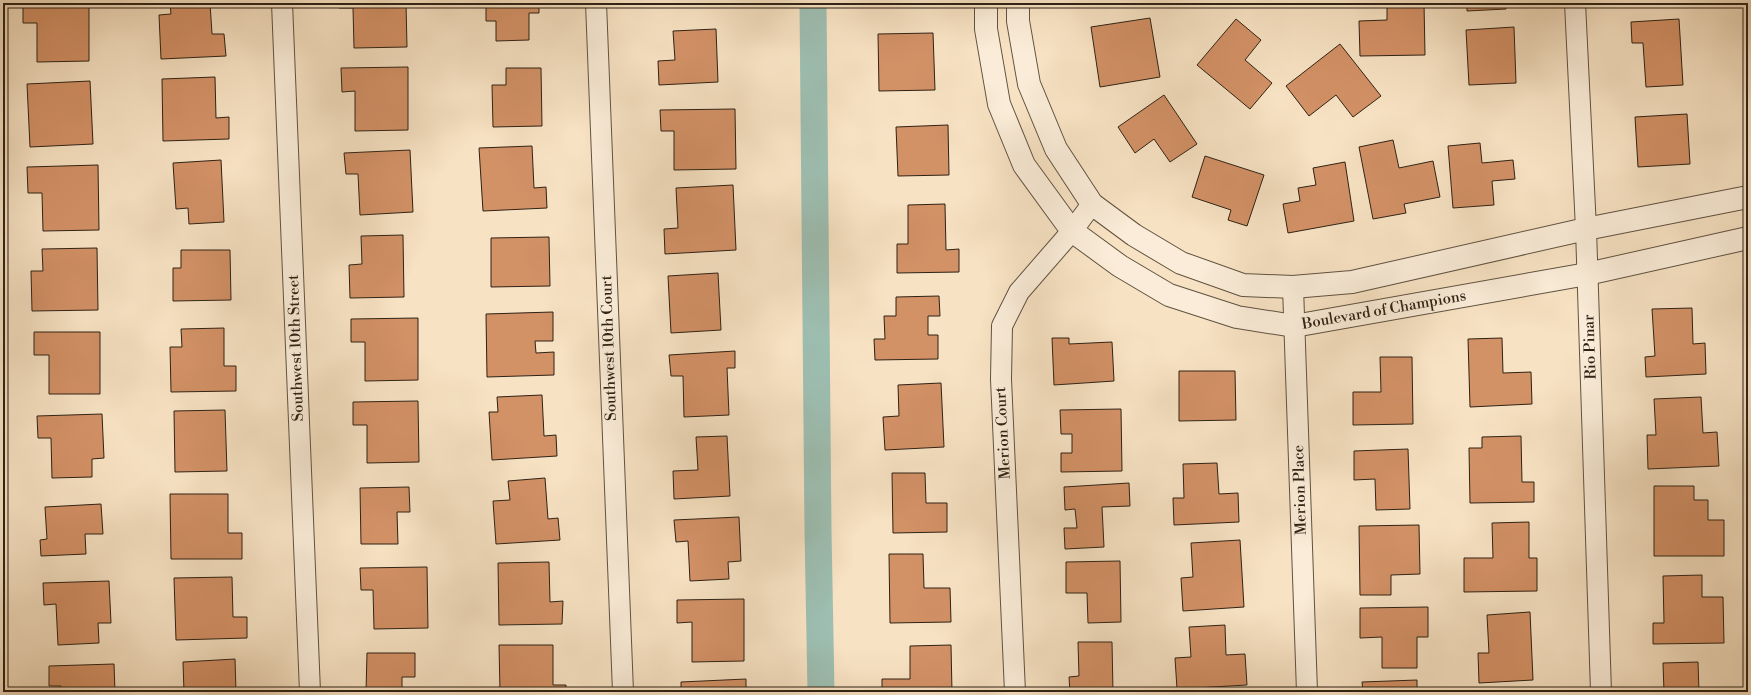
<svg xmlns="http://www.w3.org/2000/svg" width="1751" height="695" viewBox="0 0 1751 695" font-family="'Libre Bodoni',serif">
  <rect width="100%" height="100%" fill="#f7e2c3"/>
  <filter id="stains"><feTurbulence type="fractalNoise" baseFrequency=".005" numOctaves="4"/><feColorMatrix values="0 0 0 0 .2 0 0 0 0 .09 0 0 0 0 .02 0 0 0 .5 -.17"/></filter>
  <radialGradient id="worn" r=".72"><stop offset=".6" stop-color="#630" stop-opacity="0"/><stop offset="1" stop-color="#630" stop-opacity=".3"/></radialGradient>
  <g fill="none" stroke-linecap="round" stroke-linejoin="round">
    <path stroke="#9dbeb1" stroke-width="27" d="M 813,3 L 818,531 L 821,692"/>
  </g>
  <g fill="#d39166" stroke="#2e2215">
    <path d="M 23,3 L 89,3 L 89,61 L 37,62 L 37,23 L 23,23 Z"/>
    <path d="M 170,3 L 210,3 L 212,34 L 224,34 L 226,56 L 161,59 L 159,15 L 171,14 Z"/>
    <path d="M 339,3 L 406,3 L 407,47 L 354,48 L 353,8 L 339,8 Z"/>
    <path d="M 486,3 L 539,3 L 539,13 L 529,13 L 529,40 L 496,41 L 496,21 L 486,21 Z"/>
    <path d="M 670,3 L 707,3 L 707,5 L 670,6 Z"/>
    <path d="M 1387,3 L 1424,3 L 1425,55 L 1360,56 L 1359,21 L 1387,20 Z"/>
    <path d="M 1467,3 L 1506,3 L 1506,9 L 1467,11 Z"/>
    <path d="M 1631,3 L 1675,3 L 1631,5 Z"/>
    <path d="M 1150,18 L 1160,77 L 1100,87 L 1091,27 Z"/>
    <path d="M 1236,19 L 1261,40 L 1245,60 L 1272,83 L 1250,109 L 1197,65 Z"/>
    <path d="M 1679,19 L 1683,85 L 1646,87 L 1643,43 L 1632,43 L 1631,22 Z"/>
    <path d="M 1514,27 L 1516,83 L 1469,85 L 1466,30 Z"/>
    <path d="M 716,29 L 718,82 L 659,85 L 658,61 L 675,60 L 673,31 Z"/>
    <path d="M 933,33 L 935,90 L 879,91 L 878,34 Z"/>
    <path d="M 1340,44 L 1381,96 L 1353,117 L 1336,95 L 1309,116 L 1286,86 Z"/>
    <path d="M 408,67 L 408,130 L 355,131 L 355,91 L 342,92 L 341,68 Z"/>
    <path d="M 506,68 L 541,68 L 542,126 L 493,127 L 492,85 L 506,85 Z"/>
    <path d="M 215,77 L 216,118 L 229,117 L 229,139 L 163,141 L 162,79 Z"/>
    <path d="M 90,81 L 93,144 L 30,147 L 27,84 Z"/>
    <path d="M 1164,95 L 1197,144 L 1170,162 L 1154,139 L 1135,153 L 1118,127 Z"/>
    <path d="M 735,109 L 736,169 L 674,170 L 674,131 L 661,131 L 660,110 Z"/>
    <path d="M 1687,114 L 1690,164 L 1638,167 L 1635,117 Z"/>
    <path d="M 948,125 L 949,175 L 898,176 L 896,127 Z"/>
    <path d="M 1393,140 L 1399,168 L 1433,161 L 1440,197 L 1404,204 L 1406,213 L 1373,219 L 1359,147 Z"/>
    <path d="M 1480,143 L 1482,163 L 1513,160 L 1515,179 L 1492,181 L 1494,205 L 1453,208 L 1448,146 Z"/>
    <path d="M 532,146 L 534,188 L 546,187 L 547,208 L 483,211 L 479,148 Z"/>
    <path d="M 410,150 L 413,212 L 360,215 L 358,174 L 346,174 L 344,153 Z"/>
    <path d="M 1205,156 L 1264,175 L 1247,226 L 1228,220 L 1231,210 L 1192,197 Z"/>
    <path d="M 221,160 L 224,222 L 189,224 L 188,208 L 176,209 L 173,163 Z"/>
    <path d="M 1345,162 L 1354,221 L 1288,233 L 1283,204 L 1300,201 L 1298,188 L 1316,185 L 1313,168 Z"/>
    <path d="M 98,165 L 99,230 L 43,231 L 42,193 L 28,193 L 27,167 Z"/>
    <path d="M 733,185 L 736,250 L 665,254 L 664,229 L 678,228 L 676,188 Z"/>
    <path d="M 945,204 L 946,250 L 959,249 L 959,272 L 897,273 L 897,244 L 908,244 L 908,205 Z"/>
    <path d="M 403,235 L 404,297 L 350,298 L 349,265 L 362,264 L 361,236 Z"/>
    <path d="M 549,237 L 550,286 L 491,287 L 491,238 Z"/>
    <path d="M 97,248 L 98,310 L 32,311 L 31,271 L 43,271 L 42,249 Z"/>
    <path d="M 181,250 L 230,250 L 231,300 L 173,301 L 173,268 L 181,268 Z"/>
    <path d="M 718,273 L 721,330 L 671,333 L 668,276 Z"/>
    <path d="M 939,296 L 940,316 L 928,316 L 928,335 L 938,335 L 938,359 L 875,360 L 874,339 L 885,339 L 884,316 L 896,316 L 896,297 Z"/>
    <path d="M 1692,308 L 1693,344 L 1705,343 L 1706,374 L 1646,377 L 1645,357 L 1655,356 L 1652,309 Z"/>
    <path d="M 553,312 L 553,341 L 535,341 L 536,353 L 554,352 L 554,375 L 487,377 L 486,314 Z"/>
    <path d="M 418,318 L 418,380 L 365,381 L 365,342 L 351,342 L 351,319 Z"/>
    <path d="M 224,328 L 224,366 L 236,366 L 236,391 L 171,392 L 170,347 L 182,347 L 181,329 Z"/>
    <path d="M 34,332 L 100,332 L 100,394 L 49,394 L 49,355 L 34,355 Z"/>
    <path d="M 1052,338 L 1069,338 L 1069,344 L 1112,342 L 1114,381 L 1054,385 Z"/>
    <path d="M 1502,338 L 1503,373 L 1531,372 L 1532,404 L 1470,407 L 1468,339 Z"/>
    <path d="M 735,351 L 735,368 L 727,368 L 729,415 L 684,417 L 683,376 L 671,376 L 669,355 Z"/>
    <path d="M 1380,357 L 1412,357 L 1413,424 L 1353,425 L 1353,392 L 1381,392 Z"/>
    <path d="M 1179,371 L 1235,371 L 1236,420 L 1179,421 Z"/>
    <path d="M 941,383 L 944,447 L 885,450 L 883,417 L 899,416 L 898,385 Z"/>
    <path d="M 542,395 L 544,436 L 556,435 L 557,456 L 492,460 L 489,412 L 498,412 L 497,397 Z"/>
    <path d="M 1701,397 L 1703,433 L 1717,432 L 1719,466 L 1648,469 L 1647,435 L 1656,435 L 1654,399 Z"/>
    <path d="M 418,401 L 419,462 L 367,463 L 367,425 L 353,425 L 353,402 Z"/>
    <path d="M 1121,409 L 1122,471 L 1061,472 L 1061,453 L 1072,453 L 1072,434 L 1061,434 L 1060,410 Z"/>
    <path d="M 225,410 L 227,471 L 175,472 L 174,411 Z"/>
    <path d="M 102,414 L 104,458 L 92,459 L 92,477 L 52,478 L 51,438 L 38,438 L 37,416 Z"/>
    <path d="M 727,436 L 730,496 L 674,499 L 673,471 L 698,470 L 696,437 Z"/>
    <path d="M 1521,436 L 1522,482 L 1534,482 L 1534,502 L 1470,503 L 1469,448 L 1482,448 L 1482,437 Z"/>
    <path d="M 1408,449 L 1410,509 L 1376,510 L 1375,479 L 1354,480 L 1354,451 Z"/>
    <path d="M 1217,463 L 1219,494 L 1238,493 L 1239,522 L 1174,525 L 1173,498 L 1184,498 L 1183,464 Z"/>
    <path d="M 892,473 L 925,473 L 926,503 L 947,503 L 947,532 L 893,533 Z"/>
    <path d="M 545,478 L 548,519 L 558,518 L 560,540 L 496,544 L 493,501 L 510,500 L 508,481 Z"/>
    <path d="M 1129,483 L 1130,506 L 1102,507 L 1104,547 L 1065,549 L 1064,528 L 1077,528 L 1075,509 L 1065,510 L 1064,487 Z"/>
    <path d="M 1654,486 L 1694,486 L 1694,500 L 1708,500 L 1708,520 L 1724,520 L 1724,556 L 1654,556 Z"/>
    <path d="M 409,487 L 410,512 L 397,512 L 398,544 L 361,544 L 360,488 Z"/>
    <path d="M 170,494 L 228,494 L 228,533 L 242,533 L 242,559 L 171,559 Z"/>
    <path d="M 101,504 L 103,534 L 85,534 L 86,554 L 41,556 L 40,540 L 47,539 L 45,507 Z"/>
    <path d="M 739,517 L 741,561 L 728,562 L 729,579 L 690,581 L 688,541 L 676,542 L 674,520 Z"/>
    <path d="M 1529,522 L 1529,558 L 1537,558 L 1537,591 L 1464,592 L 1464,558 L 1493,558 L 1492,523 Z"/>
    <path d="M 1419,525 L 1420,574 L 1391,575 L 1391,595 L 1360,595 L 1359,526 Z"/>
    <path d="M 1240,540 L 1244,607 L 1183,611 L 1181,578 L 1193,577 L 1191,543 Z"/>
    <path d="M 889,554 L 923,554 L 924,588 L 950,588 L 951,622 L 890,623 Z"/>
    <path d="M 1120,561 L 1121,622 L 1088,623 L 1087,593 L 1066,593 L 1066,562 Z"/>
    <path d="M 549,562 L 550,602 L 563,601 L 562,624 L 499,625 L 498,563 Z"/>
    <path d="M 427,567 L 428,628 L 374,629 L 373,590 L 361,590 L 360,568 Z"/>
    <path d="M 1702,575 L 1702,597 L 1723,597 L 1724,643 L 1653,644 L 1653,623 L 1664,623 L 1663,576 Z"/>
    <path d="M 232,577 L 233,617 L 247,617 L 247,638 L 176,640 L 174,578 Z"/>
    <path d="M 109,581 L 111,623 L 98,623 L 99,643 L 58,645 L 56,604 L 44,605 L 43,583 Z"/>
    <path d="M 744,599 L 744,661 L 692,662 L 692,622 L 677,623 L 677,600 Z"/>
    <path d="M 1428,607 L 1428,637 L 1417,637 L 1417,668 L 1382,668 L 1382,637 L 1360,638 L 1360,608 Z"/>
    <path d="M 1530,612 L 1533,680 L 1479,683 L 1478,653 L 1489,653 L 1487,615 Z"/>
    <path d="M 1225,625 L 1226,655 L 1245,654 L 1247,685 L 1177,689 L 1175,658 L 1191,657 L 1189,627 Z"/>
    <path d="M 1078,642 L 1112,642 L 1113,692 L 1070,692 L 1069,677 L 1079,676 Z"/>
    <path d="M 499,645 L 553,645 L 553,685 L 566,685 L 566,692 L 500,692 Z"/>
    <path d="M 951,645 L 952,692 L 882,692 L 882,679 L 910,679 L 910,646 Z"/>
    <path d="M 367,653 L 415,653 L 415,677 L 402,677 L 402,692 L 366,692 Z"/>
    <path d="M 235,659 L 236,692 L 184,692 L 183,662 Z"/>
    <path d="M 1698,662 L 1699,692 L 1664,692 L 1663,663 Z"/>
    <path d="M 114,664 L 115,692 L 61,692 L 61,686 L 49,686 L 49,666 Z"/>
    <path d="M 746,679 L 746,692 L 681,692 L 681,682 Z"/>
    <path d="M 1417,680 L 1417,692 L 1363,692 L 1362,682 Z"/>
  </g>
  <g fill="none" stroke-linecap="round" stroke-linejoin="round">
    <g stroke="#605240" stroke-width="22">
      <g id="minor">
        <path d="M 282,3 L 310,692"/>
        <path d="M 596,3 L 623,692"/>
        <path d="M 1575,3 L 1586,229 L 1601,692"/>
        <path d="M 1293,287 L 1307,692"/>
        <path d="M 1015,692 L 1001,379 L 1002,326 L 1019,292 L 1072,231 L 1092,204"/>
      </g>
    </g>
    <g stroke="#605240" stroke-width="24">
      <g id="tertiary">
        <path d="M 986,3 L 986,29 L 999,104 L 1024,165 L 1072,231 L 1120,266 L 1169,295 L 1237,317 L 1294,326 L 1587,274 L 1748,238"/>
        <path d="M 1018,3 L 1018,21 L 1029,84 L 1056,149 L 1092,204 L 1134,235 L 1181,263 L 1243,285 L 1293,287 L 1352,282 L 1586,229 L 1748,197"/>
      </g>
    </g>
    <use href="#minor" stroke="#faecd8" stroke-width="20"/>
    <use href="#tertiary" stroke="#faecd8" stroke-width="22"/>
  </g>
  <g text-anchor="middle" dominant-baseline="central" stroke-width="3" stroke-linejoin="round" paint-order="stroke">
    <g font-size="15" fill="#2e2215" stroke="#faecd8">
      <text transform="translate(1384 310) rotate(-10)">Boulevard of Champions</text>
      <text transform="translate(1590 347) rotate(-92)">Rio Pinar</text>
      <text transform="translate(296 348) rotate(-92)">Southwest 10th Street</text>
      <text transform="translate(609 348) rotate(-92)">Southwest 10th Court</text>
      <text transform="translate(1003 433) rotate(-93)">Merion Court</text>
      <text transform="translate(1300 490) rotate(-92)">Merion Place</text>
    </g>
  </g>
  <rect width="1751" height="695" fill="none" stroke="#f7e2c3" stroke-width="16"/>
  <rect x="4" y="4" width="1743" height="687" fill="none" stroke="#2e2215" stroke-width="2"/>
  <rect x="8" y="8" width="1735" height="679" fill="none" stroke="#2e2215"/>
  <rect width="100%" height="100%" filter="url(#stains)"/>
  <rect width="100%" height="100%" fill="url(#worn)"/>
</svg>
